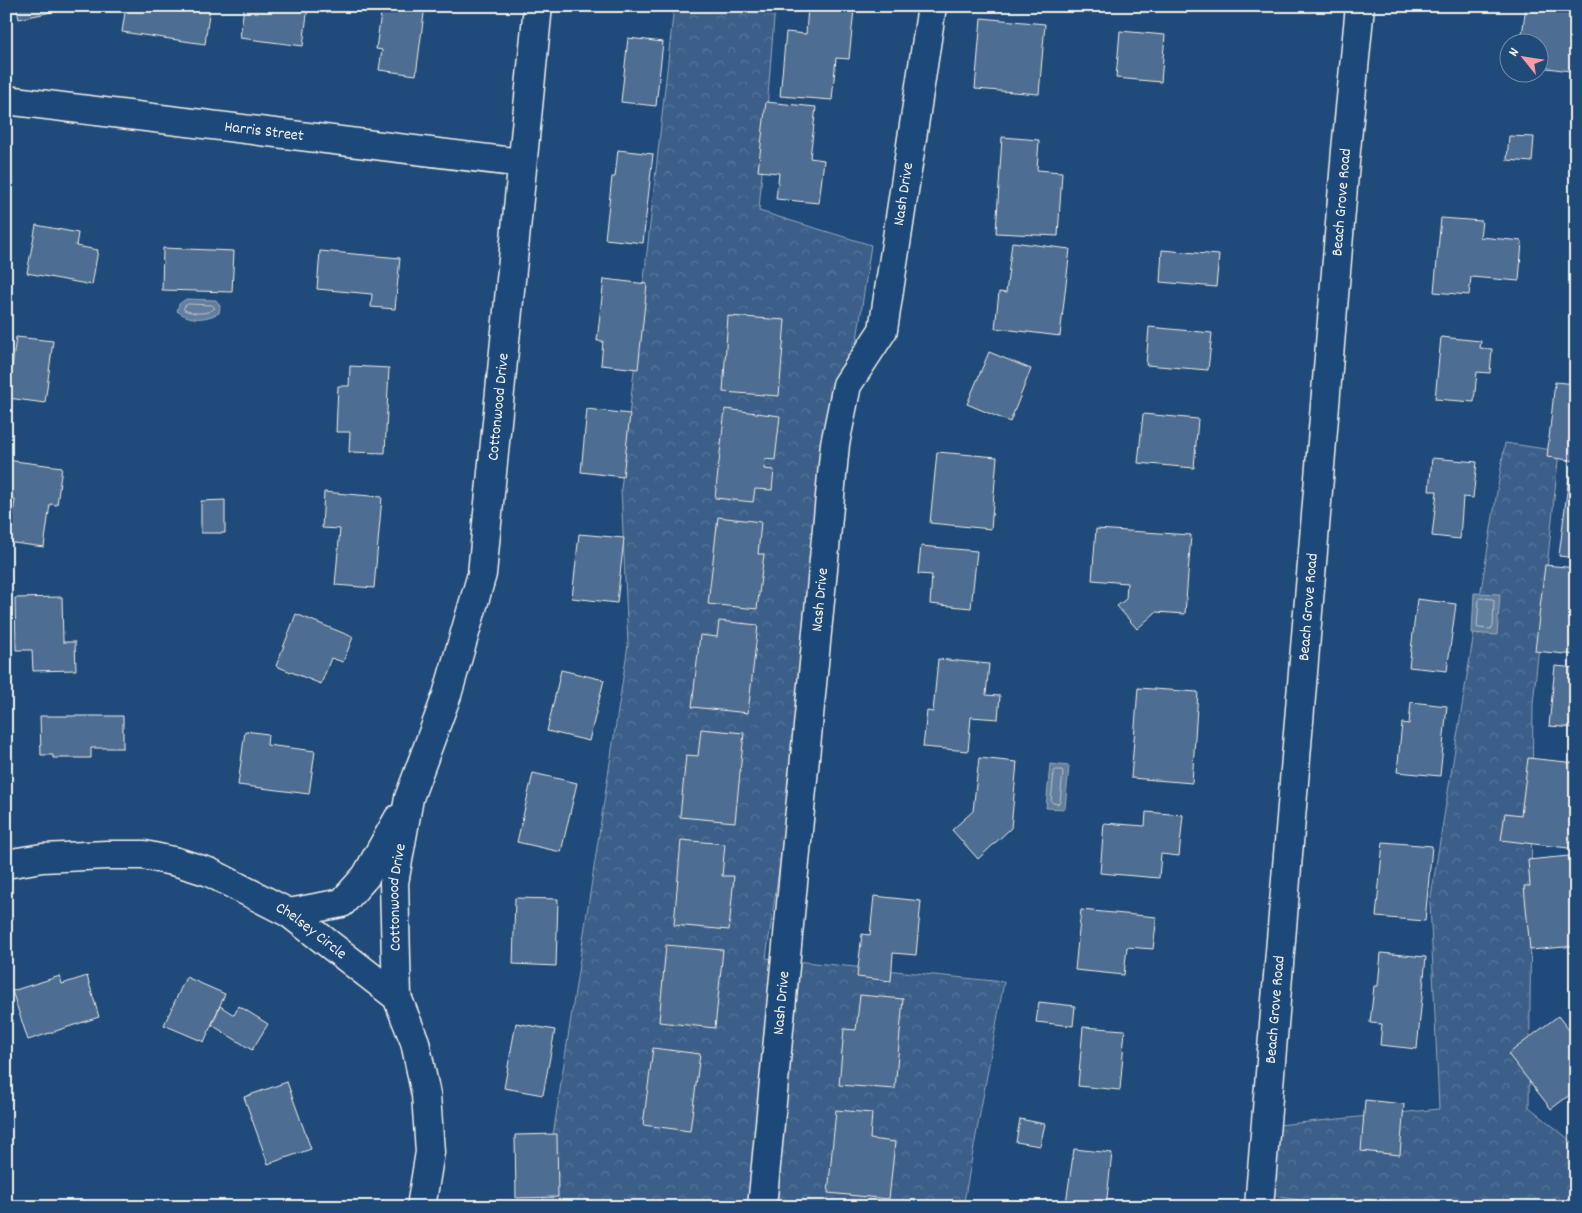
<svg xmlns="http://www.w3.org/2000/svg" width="1582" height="1213" viewBox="0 0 1582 1213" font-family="Dekko,sans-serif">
  <defs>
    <pattern id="forest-crowns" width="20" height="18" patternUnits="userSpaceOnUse" patternTransform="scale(1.25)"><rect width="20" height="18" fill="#3a5f88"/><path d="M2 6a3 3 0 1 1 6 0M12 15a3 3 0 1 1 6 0" fill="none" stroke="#577699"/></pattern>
  </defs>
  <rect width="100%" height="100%" fill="#1f4a7a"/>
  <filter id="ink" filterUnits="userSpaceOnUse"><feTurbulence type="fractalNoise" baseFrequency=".02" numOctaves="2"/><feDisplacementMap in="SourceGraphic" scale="10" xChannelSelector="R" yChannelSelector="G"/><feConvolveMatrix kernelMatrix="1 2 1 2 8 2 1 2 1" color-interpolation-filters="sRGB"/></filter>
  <g filter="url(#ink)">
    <g fill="url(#forest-crowns)" stroke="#97a8b8">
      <path d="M 674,6 L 775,6 L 759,211 L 871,245 L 766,958 L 1004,982 L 963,1207 L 542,1207 L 628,645 L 621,489 Z"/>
      <path d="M 1505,443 L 1559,451 L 1533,704 L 1529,1107 L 1576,1145 L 1576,1207 L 1343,1207 L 1254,1193 L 1278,1125 L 1439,1109 L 1430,902 Z"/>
    </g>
    <g fill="#627e9d" stroke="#9cacbb">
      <path d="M 186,299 L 216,300 L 220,306 L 219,313 C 205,320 190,321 177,311 L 179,304 Z"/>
      <path d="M 1474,593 L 1500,594 L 1497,635 L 1472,633 Z"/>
      <path d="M 1050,764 L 1069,766 L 1065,809 L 1046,808 Z"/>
    </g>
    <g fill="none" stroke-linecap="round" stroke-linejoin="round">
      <g stroke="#bac3ca" stroke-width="1">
        <path d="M 188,304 L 212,305 L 215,308 C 207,315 194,314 184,310 L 184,307 Z"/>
        <path d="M 1481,598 L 1492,599 L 1494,600 L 1493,627 L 1491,629 L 1479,628 L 1477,627 L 1479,600 Z"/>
        <path d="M 1056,770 L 1062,770 L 1063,772 L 1060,802 L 1058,804 L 1053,803 L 1051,801 L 1054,772 Z"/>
      </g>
    </g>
    <g fill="#4d6e92" stroke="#f4f1e8">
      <path d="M 16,6 L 64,6 L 65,9 L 19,19 Z"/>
      <path d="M 126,6 L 210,6 L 205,44 L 122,32 Z"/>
      <path d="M 244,6 L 308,6 L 303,46 L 240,38 Z"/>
      <path d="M 382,6 L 425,6 L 416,75 L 379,70 L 382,50 L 376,49 Z"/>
      <path d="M 808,6 L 854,9 L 849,59 L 836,58 L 832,100 L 780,96 L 786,32 L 806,34 Z"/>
      <path d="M 1526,6 L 1576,10 L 1576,28 L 1570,71 L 1540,67 L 1540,42 L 1521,42 Z"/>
      <path d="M 981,18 L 1045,24 L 1039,94 L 975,89 Z"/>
      <path d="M 1120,31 L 1165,35 L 1161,82 L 1116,78 Z"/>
      <path d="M 628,38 L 663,42 L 656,106 L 621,102 Z"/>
      <path d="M 766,102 L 816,107 L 810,158 L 824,160 L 819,203 L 776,199 L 779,173 L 758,171 Z"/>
      <path d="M 1509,136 L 1534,137 L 1532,162 L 1507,160 Z"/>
      <path d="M 1002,137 L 1039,140 L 1037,170 L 1062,172 L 1058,236 L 996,233 Z"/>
      <path d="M 618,150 L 653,154 L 643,243 L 605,239 L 612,177 L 615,177 Z"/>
      <path d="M 1441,218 L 1482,221 L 1480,237 L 1522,241 L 1519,281 L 1471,277 L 1469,295 L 1434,292 Z"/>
      <path d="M 36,225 L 78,233 L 76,246 L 98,250 L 92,285 L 27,273 Z"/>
      <path d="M 1012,242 L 1070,249 L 1060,336 L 995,328 L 999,292 L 1006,293 Z"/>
      <path d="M 163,248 L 234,251 L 232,292 L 162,290 Z"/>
      <path d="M 1162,250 L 1219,255 L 1216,287 L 1160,282 Z"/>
      <path d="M 320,251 L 400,258 L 395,309 L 371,307 L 372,294 L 317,289 Z"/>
      <path d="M 604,279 L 647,284 L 638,369 L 601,365 L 603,341 L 597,341 Z"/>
      <path d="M 728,316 L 785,320 L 779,396 L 723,392 Z"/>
      <path d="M 1149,327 L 1212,333 L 1208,370 L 1146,365 Z"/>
      <path d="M 16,337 L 53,341 L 45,403 L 8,398 Z"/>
      <path d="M 1441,337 L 1481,341 L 1480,348 L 1492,349 L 1490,373 L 1477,372 L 1474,402 L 1435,399 Z"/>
      <path d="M 989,352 L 1031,369 L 1010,422 L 967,404 Z"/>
      <path d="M 350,366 L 389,368 L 385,453 L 349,452 L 350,432 L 336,432 L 338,386 L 349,386 Z"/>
      <path d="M 1555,382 L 1576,384 L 1576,461 L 1547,457 Z"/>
      <path d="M 587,409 L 630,414 L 623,477 L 581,472 Z"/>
      <path d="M 725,409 L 780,416 L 775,460 L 765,459 L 764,469 L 774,470 L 772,490 L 755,489 L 753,502 L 715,498 Z"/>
      <path d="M 1143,414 L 1198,419 L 1194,468 L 1138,463 Z"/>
      <path d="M 937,452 L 997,457 L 991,529 L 930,523 Z"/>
      <path d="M 1432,458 L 1477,462 L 1473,498 L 1463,497 L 1460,539 L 1432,536 L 1437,491 L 1429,491 Z"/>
      <path d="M 6,460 L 62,467 L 57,505 L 50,504 L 44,547 L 6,542 L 6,516 L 13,516 L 15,500 L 6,499 Z"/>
      <path d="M 1569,476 L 1576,477 L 1576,558 L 1559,556 Z"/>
      <path d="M 324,492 L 382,497 L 374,588 L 335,585 L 340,529 L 322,528 Z"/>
      <path d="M 225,500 L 225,533 L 201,533 L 201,501 Z"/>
      <path d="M 718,517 L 761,522 L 758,554 L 764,554 L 757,609 L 708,604 Z"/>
      <path d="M 1096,529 L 1191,535 L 1185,614 L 1156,612 L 1137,629 L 1117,606 L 1126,599 L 1127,583 L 1092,580 Z"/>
      <path d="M 579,534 L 624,538 L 617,603 L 572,598 Z"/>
      <path d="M 921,546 L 977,551 L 971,608 L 930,604 L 932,575 L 918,574 Z"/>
      <path d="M 1545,565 L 1576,568 L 1576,655 L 1535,651 Z"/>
      <path d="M 62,597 L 63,642 L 75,642 L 76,670 L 33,671 L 32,650 L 16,650 L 15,598 Z"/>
      <path d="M 1417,599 L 1456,604 L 1447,671 L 1409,667 Z"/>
      <path d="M 296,614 L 353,637 L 343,662 L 331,658 L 321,684 L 276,666 Z"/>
      <path d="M 719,621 L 758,625 L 748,713 L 692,707 L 700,635 L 717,637 Z"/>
      <path d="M 938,659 L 989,664 L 986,695 L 1000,696 L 998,719 L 971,717 L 968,751 L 923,747 L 927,711 L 933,712 Z"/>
      <path d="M 1555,666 L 1576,668 L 1576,728 L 1549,726 Z"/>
      <path d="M 561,670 L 604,680 L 589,741 L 547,731 Z"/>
      <path d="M 1138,688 L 1198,692 L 1192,783 L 1131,778 Z"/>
      <path d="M 1411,702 L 1447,706 L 1440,776 L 1397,772 L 1402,723 L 1409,724 Z"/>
      <path d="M 40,716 L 123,716 L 123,748 L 91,748 L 91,758 L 53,758 L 53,755 L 41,755 Z"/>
      <path d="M 701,729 L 744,733 L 735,822 L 680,817 L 686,755 L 698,756 Z"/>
      <path d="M 245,731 L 268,734 L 267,745 L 315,751 L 309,794 L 238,785 Z"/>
      <path d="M 979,758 L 1017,762 L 1011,828 L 978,859 L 952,830 L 973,811 Z"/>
      <path d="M 1528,758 L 1576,763 L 1576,849 L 1501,840 L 1505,813 L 1521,815 Z"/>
      <path d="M 533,773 L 577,783 L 561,852 L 517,842 Z"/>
      <path d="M 1146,812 L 1183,815 L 1179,856 L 1161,854 L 1159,878 L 1100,873 L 1104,823 L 1145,826 Z"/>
      <path d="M 681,840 L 725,844 L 722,876 L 734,876 L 729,930 L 674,925 Z"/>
      <path d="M 1383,842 L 1432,846 L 1425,921 L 1376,917 Z"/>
      <path d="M 1569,856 L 1571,888 L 1576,887 L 1576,946 L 1530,950 L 1524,886 L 1530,886 L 1528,860 Z"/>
      <path d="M 874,896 L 921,901 L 916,955 L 893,953 L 891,981 L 857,977 L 862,934 L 870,935 Z"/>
      <path d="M 515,898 L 558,899 L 556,966 L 513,964 Z"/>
      <path d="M 1081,910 L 1157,917 L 1153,949 L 1127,947 L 1124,975 L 1075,970 Z"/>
      <path d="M 666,945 L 723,950 L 715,1028 L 659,1022 Z"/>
      <path d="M 1381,953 L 1426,957 L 1417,1049 L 1380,1045 L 1382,1024 L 1370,1023 L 1374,986 L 1378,986 Z"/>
      <path d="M 60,976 L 62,984 L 87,976 L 99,1017 L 28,1040 L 12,991 Z"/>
      <path d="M 186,977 L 225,994 L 204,1042 L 164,1025 Z"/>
      <path d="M 860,995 L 903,999 L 895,1089 L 839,1085 L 844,1029 L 856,1030 Z"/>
      <path d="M 1039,1002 L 1075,1006 L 1073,1026 L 1036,1022 Z"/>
      <path d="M 220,1006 L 234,1015 L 239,1006 L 268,1024 L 252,1050 L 212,1025 Z"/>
      <path d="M 1558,1016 L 1576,1039 L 1576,1100 L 1571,1094 L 1551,1109 L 1508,1054 Z"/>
      <path d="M 516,1023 L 555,1030 L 543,1095 L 504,1088 Z"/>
      <path d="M 1083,1027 L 1125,1030 L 1120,1090 L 1078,1086 Z"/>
      <path d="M 653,1048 L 700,1054 L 690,1131 L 643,1125 Z"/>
      <path d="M 287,1082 L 311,1149 L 268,1164 L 244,1097 Z"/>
      <path d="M 1365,1100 L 1404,1104 L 1400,1155 L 1361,1151 Z"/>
      <path d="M 836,1110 L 872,1113 L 870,1139 L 895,1142 L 889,1199 L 828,1193 Z"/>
      <path d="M 1020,1119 L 1045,1124 L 1040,1146 L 1016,1142 Z"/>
      <path d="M 557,1134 L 558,1197 L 516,1198 L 515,1135 Z"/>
      <path d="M 1074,1149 L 1112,1153 L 1106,1207 L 1066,1203 Z"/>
      <path d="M 1361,1199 L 1403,1203 L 1403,1207 L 1360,1207 Z"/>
    </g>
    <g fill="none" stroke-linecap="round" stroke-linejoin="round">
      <g stroke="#f4f1e8" stroke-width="31">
        <g id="minor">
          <path id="s1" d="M 6,100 L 522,163"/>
          <path id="s2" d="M 6,864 L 42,858 L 107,855 L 144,855 L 177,862 L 209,872 L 289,913 L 397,997 L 415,1042 L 426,1095 L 430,1152 L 421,1207"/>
          <path d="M 289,913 L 342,903 L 366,876 L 398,819"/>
          <path id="s3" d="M 397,997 L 394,883 L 409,798 L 447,695 L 482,574 L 538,6"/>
          <path id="s4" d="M 762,1207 L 835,444 L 847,385 L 883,330 L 932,6"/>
          <path id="s5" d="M 1259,1207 L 1346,150 L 1360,6"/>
        </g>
      </g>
      <use href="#minor" stroke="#1f4a7a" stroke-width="28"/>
    </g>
  </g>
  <g text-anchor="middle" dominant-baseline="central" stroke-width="4" stroke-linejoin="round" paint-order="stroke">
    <g font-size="16" fill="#f4f1e8" stroke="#1f4a7a">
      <text stroke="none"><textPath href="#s1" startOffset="260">Harris Street</textPath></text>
      <text stroke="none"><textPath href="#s4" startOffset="1030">Nash Drive</textPath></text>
      <text stroke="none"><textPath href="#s5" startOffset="1008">Beach Grove Road</textPath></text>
      <text stroke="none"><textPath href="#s3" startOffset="604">Cottonwood Drive</textPath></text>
      <text stroke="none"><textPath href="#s4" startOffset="610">Nash Drive</textPath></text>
      <text stroke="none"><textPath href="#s5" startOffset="602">Beach Grove Road</textPath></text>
      <text stroke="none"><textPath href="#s3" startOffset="100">Cottonwood Drive</textPath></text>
      <text stroke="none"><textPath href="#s2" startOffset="324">Chelsey Circle</textPath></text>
      <text stroke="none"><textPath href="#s4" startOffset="205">Nash Drive</textPath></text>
      <text stroke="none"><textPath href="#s5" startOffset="198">Beach Grove Road</textPath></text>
    </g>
  </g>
  <rect width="1582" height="1213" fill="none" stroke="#1f4a7a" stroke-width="25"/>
  <rect x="12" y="12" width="1557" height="1188" fill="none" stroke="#f4f1e8" stroke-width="2" filter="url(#ink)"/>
  <g transform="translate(1524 58) rotate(300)"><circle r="24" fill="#1f4a7a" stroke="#748da6"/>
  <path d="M0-4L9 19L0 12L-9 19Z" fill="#ff9aa2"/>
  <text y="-8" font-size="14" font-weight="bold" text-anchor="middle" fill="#f4f1e8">N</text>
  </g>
</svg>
